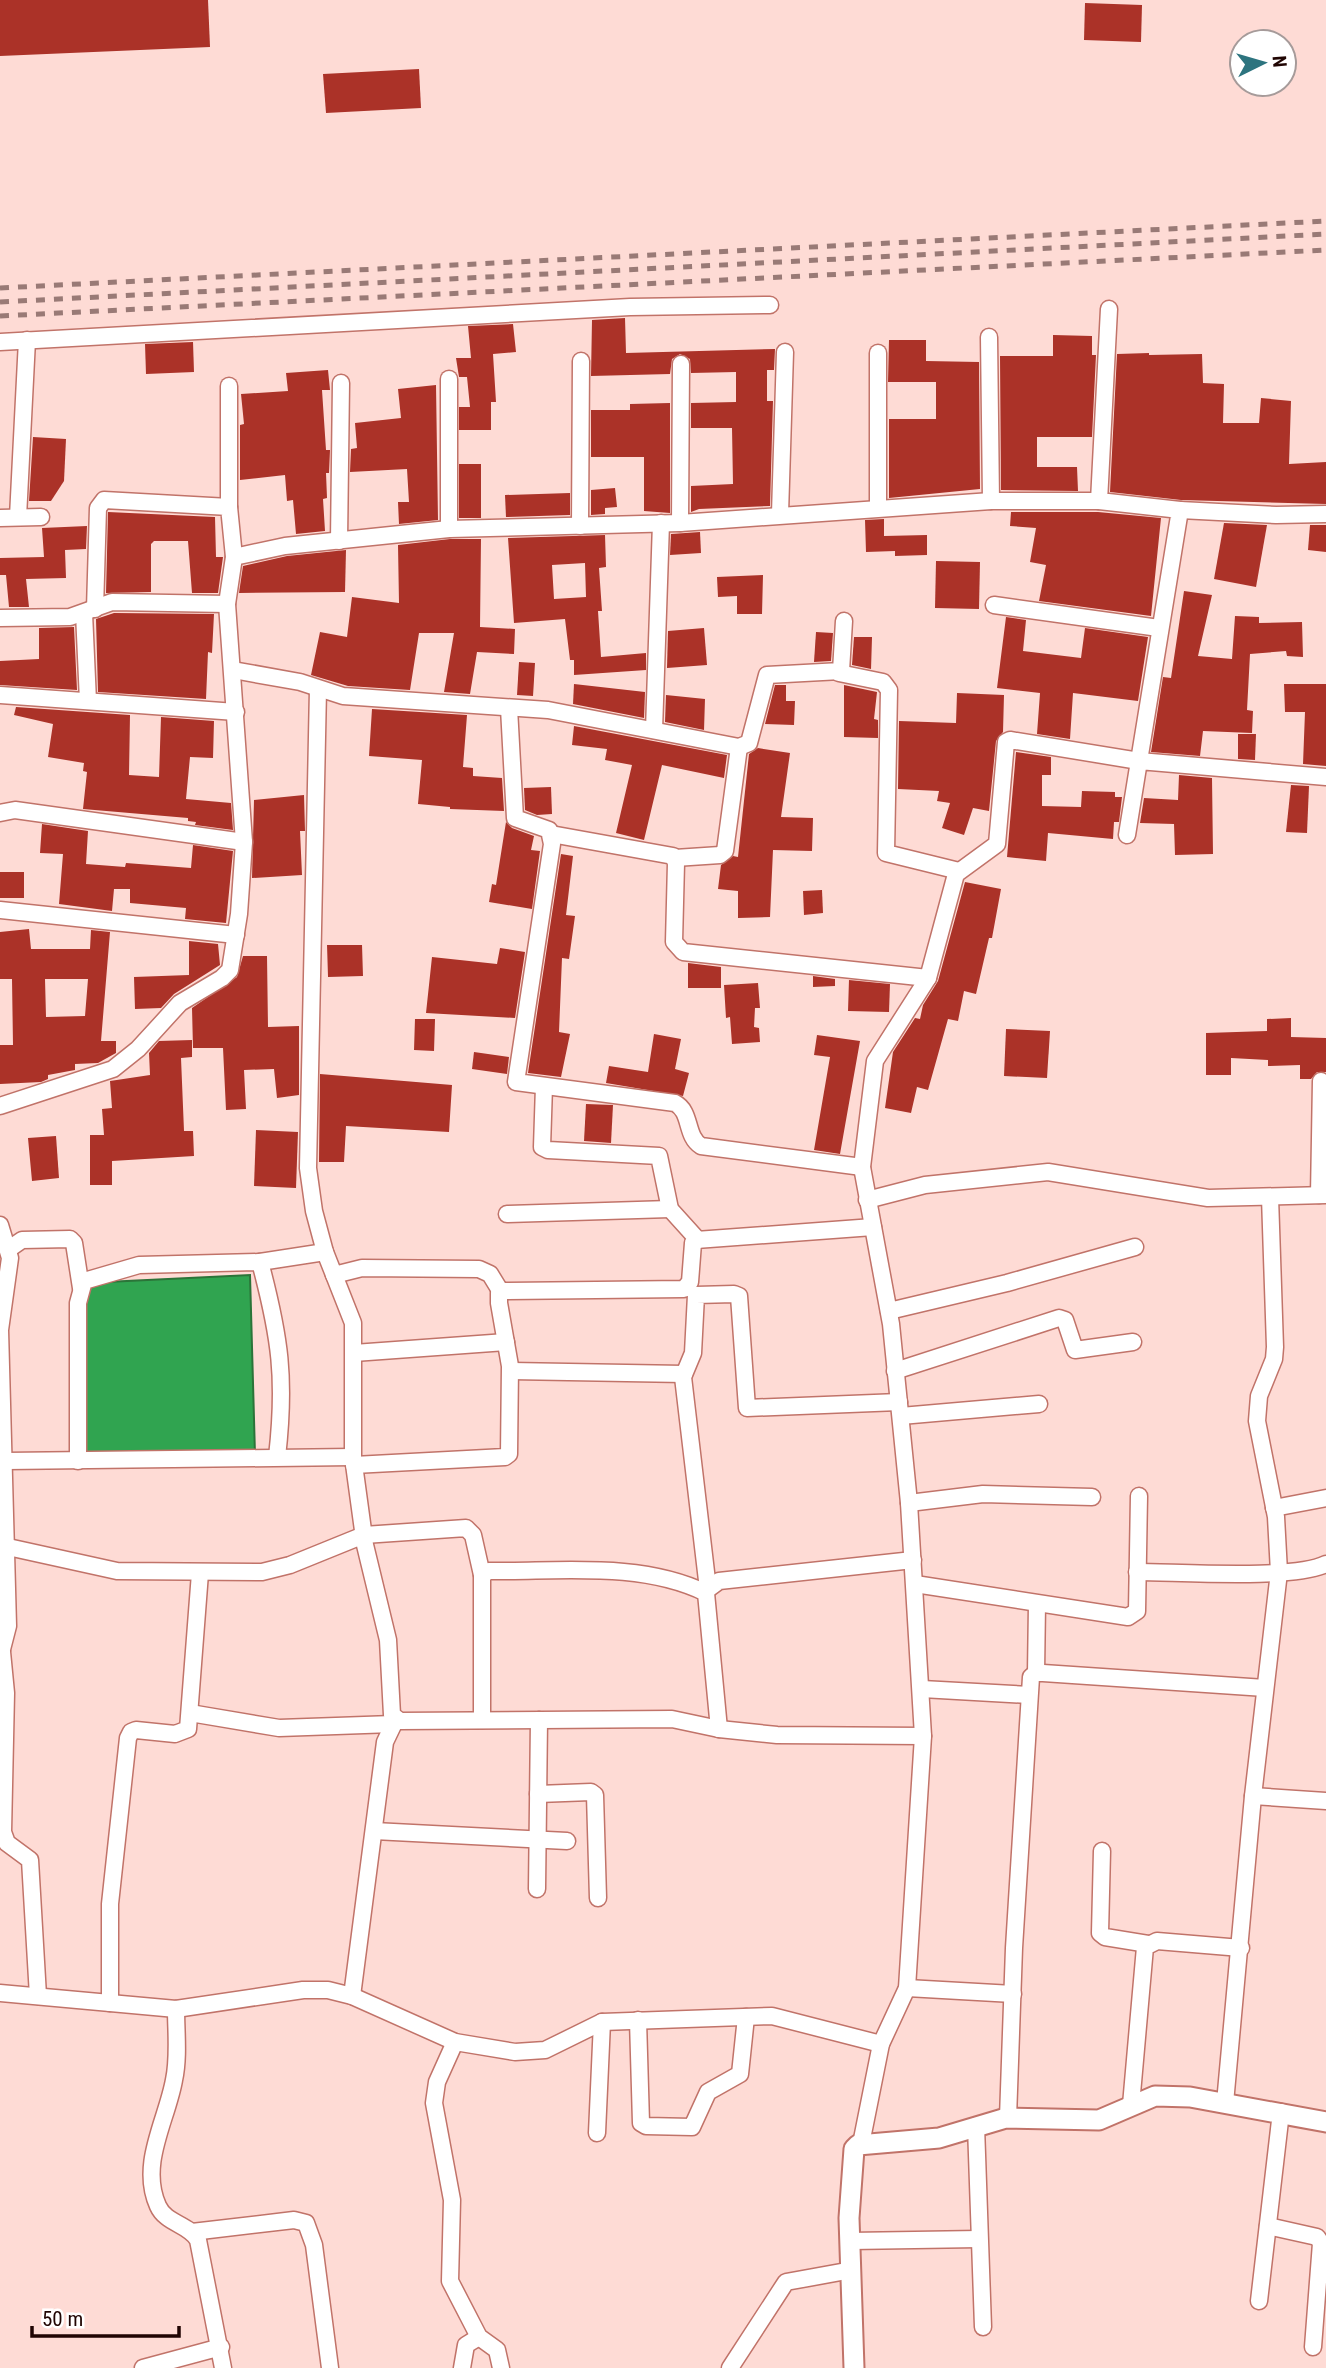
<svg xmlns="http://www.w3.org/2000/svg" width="1326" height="2368" viewBox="0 0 1326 2368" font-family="'Roboto Condensed',sans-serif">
  <rect width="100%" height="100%" fill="#fedbd5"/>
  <path fill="#30a450" stroke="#2b7439" stroke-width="2" d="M 250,1275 L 255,1455 L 84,1459 L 86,1283 Z"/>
  <g fill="#ab3228" fill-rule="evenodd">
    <path d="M 0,0 L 208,0 L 210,47 L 0,56 Z"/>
    <path d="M 1085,3 L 1142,5 L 1141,42 L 1084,40 Z"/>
    <path d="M 419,69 L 421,108 L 326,113 L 323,74 Z"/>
    <path d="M 625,318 L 626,353 L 775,349 L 774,370 L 767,370 L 767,401 L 773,401 L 770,506 L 699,509 L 691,512 L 691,486 L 733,484 L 732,428 L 691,428 L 691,403 L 736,402 L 736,372 L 691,373 L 690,359 L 680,354 L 672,359 L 670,374 L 591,376 L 592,320 Z"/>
    <path d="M 513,324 L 516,352 L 493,354 L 496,402 L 491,402 L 491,430 L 459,430 L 459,407 L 470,407 L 467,377 L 459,377 L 456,358 L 471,358 L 468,326 Z"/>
    <path d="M 1053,335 L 1092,336 L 1092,355 L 1096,355 L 1092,437 L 1037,437 L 1037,467 L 1077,467 L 1078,491 L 1001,490 L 1000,356 L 1053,356 Z"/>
    <path d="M 889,340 L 926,340 L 926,361 L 979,362 L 980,489 L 889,498 L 889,419 L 936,419 L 936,382 L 888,382 Z"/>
    <path d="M 193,342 L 194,372 L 146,374 L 145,344 Z"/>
    <path d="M 1149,353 L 1149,355 L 1202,354 L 1203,383 L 1224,384 L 1223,423 L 1259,423 L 1261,398 L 1291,401 L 1289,464 L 1326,462 L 1326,504 L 1181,500 L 1110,492 L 1117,354 Z"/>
    <path d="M 328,370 L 330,390 L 322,390 L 326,450 L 330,450 L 329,473 L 326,473 L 327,498 L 323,499 L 325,531 L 296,534 L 293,500 L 287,501 L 285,475 L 240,480 L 240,425 L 244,424 L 241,394 L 288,391 L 286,373 Z"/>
    <path d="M 436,385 L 438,520 L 399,524 L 398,502 L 409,502 L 407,469 L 350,472 L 351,449 L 357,448 L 355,423 L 401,418 L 398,389 Z"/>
    <path d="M 670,403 L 670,513 L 644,511 L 644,457 L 591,457 L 591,410 L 630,410 L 630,404 Z"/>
    <path d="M 33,437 L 66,439 L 64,481 L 51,501 L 29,501 Z"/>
    <rect x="459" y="464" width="22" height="54"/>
    <path d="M 615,488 L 617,507 L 605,508 L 605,514 L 591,515 L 591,490 Z"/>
    <path d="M 570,493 L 570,515 L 506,517 L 505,495 Z"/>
    <path d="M 108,512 L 215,517 L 216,557 L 223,557 L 218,593 L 192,593 L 188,541 L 154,541 L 151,544 L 151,592 L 106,593 Z"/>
    <path d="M 1011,512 L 1098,512 L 1161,518 L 1151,616 L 1039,601 L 1046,565 L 1030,562 L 1036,528 L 1010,526 Z"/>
    <path d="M 884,519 L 884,536 L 927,535 L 927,555 L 895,556 L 895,551 L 866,552 L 865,520 Z"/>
    <path d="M 1224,523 L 1267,525 L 1256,587 L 1214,579 Z"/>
    <path d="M 1310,525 L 1326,525 L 1326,552 L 1308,550 Z"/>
    <path d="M 87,526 L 86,549 L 65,550 L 66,578 L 26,579 L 29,607 L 9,607 L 6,575 L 0,575 L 0,558 L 44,557 L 42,528 Z"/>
    <path d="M 700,532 L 701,553 L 670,555 L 671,534 Z"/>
    <path d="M 605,535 L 606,567 L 599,568 L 602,611 L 598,611 L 601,657 L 646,653 L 646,670 L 574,675 L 574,660 L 570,660 L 565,619 L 514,623 L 508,538 ZM 585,563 L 586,597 L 554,599 L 552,565 Z"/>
    <path d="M 450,539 L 481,539 L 480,627 L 515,629 L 514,654 L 477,652 L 470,694 L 444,692 L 454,633 L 419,633 L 410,690 L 348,686 L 311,675 L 320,632 L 347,637 L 352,597 L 399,603 L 398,545 Z"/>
    <path d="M 346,550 L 345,592 L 239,593 L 243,566 L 287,556 Z"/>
    <path d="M 936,561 L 980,562 L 979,609 L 935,608 Z"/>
    <path d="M 763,575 L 762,614 L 737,614 L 737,596 L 718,597 L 717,577 Z"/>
    <path d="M 1184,591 L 1212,595 L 1198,656 L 1232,659 L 1235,616 L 1259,617 L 1259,623 L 1302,622 L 1303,657 L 1287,656 L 1286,651 L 1250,654 L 1247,710 L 1253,711 L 1252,733 L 1203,731 L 1200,756 L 1151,752 L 1163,677 L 1171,678 Z"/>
    <path d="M 114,613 L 214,614 L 212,653 L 208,652 L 206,699 L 98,692 L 96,619 Z"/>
    <path d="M 1006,617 L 1026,620 L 1023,651 L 1081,658 L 1085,628 L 1148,637 L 1138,701 L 1073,693 L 1070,739 L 1037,734 L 1040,693 L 997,688 Z"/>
    <path d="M 74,627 L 77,690 L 0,685 L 0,661 L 39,659 L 39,628 Z"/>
    <path d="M 704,628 L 707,665 L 667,668 L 668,631 Z"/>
    <path d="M 816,632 L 833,633 L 831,661 L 814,662 Z"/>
    <path d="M 854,637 L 872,637 L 871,669 L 852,665 Z"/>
    <path d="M 519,662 L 535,663 L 533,696 L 517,695 Z"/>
    <path d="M 574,684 L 645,692 L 644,718 L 573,704 Z"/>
    <path d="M 1284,684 L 1326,684 L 1326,766 L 1303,764 L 1305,712 L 1285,712 Z"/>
    <path d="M 775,685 L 786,685 L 786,701 L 795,701 L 794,725 L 765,724 Z"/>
    <path d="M 844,685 L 877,692 L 874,719 L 878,720 L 878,738 L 844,737 Z"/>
    <path d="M 957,693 L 1004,695 L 1003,732 L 996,741 L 989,811 L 973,808 L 964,835 L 942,828 L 950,803 L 937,801 L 939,791 L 898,789 L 899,721 L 956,723 Z"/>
    <path d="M 666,695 L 705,699 L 704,730 L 665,722 Z"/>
    <path d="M 16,707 L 130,715 L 129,775 L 159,777 L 161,717 L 214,721 L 213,758 L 190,757 L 186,799 L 231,803 L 233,830 L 195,825 L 196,822 L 188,821 L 188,818 L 83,809 L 87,772 L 83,771 L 84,763 L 48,757 L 53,724 L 14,715 Z"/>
    <path d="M 372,709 L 467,715 L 463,767 L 473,768 L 473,776 L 502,778 L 504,811 L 450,809 L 450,807 L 418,804 L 422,760 L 369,756 Z"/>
    <path d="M 574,726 L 727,755 L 724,778 L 662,765 L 644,840 L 616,833 L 632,765 L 605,760 L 607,749 L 572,745 Z"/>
    <path d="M 1238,734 L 1256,734 L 1255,760 L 1238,759 Z"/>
    <path d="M 758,748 L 790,753 L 781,817 L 813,818 L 812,851 L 773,850 L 770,917 L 738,918 L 738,891 L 718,889 L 721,865 L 733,856 L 738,857 L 749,754 Z"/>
    <path d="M 1016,752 L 1051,757 L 1051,775 L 1042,775 L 1042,806 L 1081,807 L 1082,791 L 1115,792 L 1115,797 L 1122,797 L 1119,822 L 1114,822 L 1113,839 L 1048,833 L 1046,861 L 1007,857 Z"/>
    <path d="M 1179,775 L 1212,778 L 1213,854 L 1175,855 L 1174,824 L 1140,823 L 1144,798 L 1178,800 Z"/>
    <path d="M 1291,785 L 1309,786 L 1307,833 L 1286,832 Z"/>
    <path d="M 551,787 L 552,814 L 537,815 L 525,810 L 524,788 Z"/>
    <path d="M 304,795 L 305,831 L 300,831 L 302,875 L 252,878 L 254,800 Z"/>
    <path d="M 506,822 L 512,828 L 534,836 L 531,850 L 540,851 L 532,909 L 489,902 L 492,884 L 496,885 Z"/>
    <path d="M 42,824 L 88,831 L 86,864 L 125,867 L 126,863 L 191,868 L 193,845 L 233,851 L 226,923 L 185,919 L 186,908 L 130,903 L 130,889 L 114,889 L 112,911 L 59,904 L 63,854 L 40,853 Z"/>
    <path d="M 561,854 L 573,856 L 566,915 L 575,916 L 569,959 L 562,958 L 559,1032 L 570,1034 L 561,1077 L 528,1073 Z"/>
    <rect x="0" y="872" width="24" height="26"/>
    <path d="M 965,882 L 1001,889 L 992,938 L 989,938 L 976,994 L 964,991 L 958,1021 L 948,1019 L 928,1090 L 917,1087 L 911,1113 L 885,1108 L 893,1052 L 915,1018 L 920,1019 L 923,1005 L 938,981 Z"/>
    <path d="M 822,890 L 823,913 L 804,915 L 803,891 Z"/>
    <path d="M 29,929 L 31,949 L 90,949 L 91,930 L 110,932 L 101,1041 L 116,1041 L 116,1053 L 98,1063 L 75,1064 L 75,1070 L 48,1075 L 48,1079 L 41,1082 L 0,1084 L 0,1045 L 13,1045 L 12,979 L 0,979 L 0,932 ZM 45,979 L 88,979 L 85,1016 L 46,1017 Z"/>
    <path d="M 189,941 L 218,944 L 220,965 L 174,994 L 161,1008 L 135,1009 L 134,977 L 189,975 Z"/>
    <path d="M 327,945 L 362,945 L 363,976 L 328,977 Z"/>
    <path d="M 500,948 L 525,952 L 515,1018 L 426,1013 L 432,957 L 497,964 Z"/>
    <path d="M 243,956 L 267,956 L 268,1027 L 299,1026 L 299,1095 L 277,1098 L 274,1069 L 244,1070 L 246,1109 L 226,1110 L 223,1048 L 193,1048 L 192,1008 L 237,977 Z"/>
    <path d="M 688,963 L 721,967 L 721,988 L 688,988 Z"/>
    <path d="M 813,976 L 835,979 L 835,986 L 813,987 Z"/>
    <path d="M 849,980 L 890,984 L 889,1012 L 848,1011 Z"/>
    <path d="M 758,983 L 760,1008 L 755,1008 L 754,1027 L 759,1028 L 760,1042 L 732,1044 L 730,1017 L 726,1018 L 724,985 Z"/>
    <path d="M 1291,1018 L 1291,1037 L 1326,1038 L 1326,1072 L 1317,1072 L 1311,1079 L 1300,1079 L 1300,1065 L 1268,1066 L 1268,1060 L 1231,1058 L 1231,1075 L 1206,1075 L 1206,1033 L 1267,1031 L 1267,1019 Z"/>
    <path d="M 415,1019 L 435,1019 L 434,1051 L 414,1050 Z"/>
    <path d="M 1006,1029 L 1050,1031 L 1047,1078 L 1004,1076 Z"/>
    <path d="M 654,1034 L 681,1039 L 675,1069 L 689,1073 L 683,1096 L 606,1083 L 609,1066 L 648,1072 Z"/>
    <path d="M 817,1035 L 860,1041 L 840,1154 L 814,1150 L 830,1057 L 814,1055 Z"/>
    <path d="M 192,1040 L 192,1057 L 181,1058 L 184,1131 L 193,1131 L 194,1156 L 112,1161 L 112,1185 L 90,1185 L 90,1135 L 104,1135 L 102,1109 L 112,1108 L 110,1081 L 150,1075 L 149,1053 L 159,1041 Z"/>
    <path d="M 474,1052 L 509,1057 L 507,1074 L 472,1069 Z"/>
    <path d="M 320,1074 L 452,1085 L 449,1132 L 346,1126 L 344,1162 L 319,1162 Z"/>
    <path d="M 586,1104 L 613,1105 L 611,1143 L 584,1141 Z"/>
    <path d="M 256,1130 L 298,1132 L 296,1188 L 254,1186 Z"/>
    <path d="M 56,1136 L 59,1178 L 32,1181 L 28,1138 Z"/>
  </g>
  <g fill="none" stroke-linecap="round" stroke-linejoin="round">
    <g stroke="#c17369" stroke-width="19">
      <g id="minor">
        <path d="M 989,337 L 991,501"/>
        <path d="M 0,342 L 630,307 L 770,305"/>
        <path d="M 449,379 L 449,529"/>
        <path d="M 229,507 L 229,386"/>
        <path d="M 878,507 L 878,353"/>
        <path d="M 1180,510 L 1276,515 L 1326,514"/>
        <path d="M 780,514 L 785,352"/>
        <path d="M 18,517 L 27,340"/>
        <path d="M 0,518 L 41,517"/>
        <path d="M 680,523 L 681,364"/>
        <path d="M 580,526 L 581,361"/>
        <path d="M 339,541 L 341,383"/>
        <path d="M 994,605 L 1159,628"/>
        <path d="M 95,609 L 98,508 L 104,500 L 229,507 L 234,557"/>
        <path d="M 84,613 L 88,701"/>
        <path d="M 0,618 L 70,617 L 112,602 L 227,604"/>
        <path d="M 233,670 L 300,682 L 343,696 L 548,710 L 739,747 L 749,743 L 767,675 L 841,671 L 844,621"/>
        <path d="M 839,673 L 883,682 L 889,690 L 886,853 L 959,871"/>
        <path d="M 318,689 L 308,1168 L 314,1211 L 325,1252 L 353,1323 L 353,1457 L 365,1545 L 388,1640 L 392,1715 L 400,1721 L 672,1719 L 719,1729 L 777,1735 L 923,1736"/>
        <path d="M 0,695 L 236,712"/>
        <path d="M 509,708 L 515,818 L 549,830 L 552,844 L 516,1082 L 675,1103 C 692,1112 685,1136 701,1146 L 862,1167"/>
        <path d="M 654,730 L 661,523"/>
        <path d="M 0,813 L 15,810 L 244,842"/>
        <path d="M 551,834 L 673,856 L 676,863 L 674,942 L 683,952 L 928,978"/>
        <path d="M 1127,835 L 1139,761 L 1326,777"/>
        <path d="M 675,858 L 720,855 L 725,851 L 739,747"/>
        <path d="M 0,910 L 236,935"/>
        <path d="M 544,1086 L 542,1147 L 548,1150 L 659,1156 L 670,1209 L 698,1240"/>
        <path d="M 0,1106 L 113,1069 L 138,1049 L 180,1003 L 222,978 L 230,970 L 239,914 L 244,842 L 227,604 L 234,557 L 285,546 L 449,529 L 680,523 L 991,501 L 1099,501"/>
        <path d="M 1319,1195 L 1321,1081"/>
        <path d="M 867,1200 L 925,1185 L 1048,1172 L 1208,1198 L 1326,1195"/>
        <path d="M 507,1214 L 670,1209"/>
        <path d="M 0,1225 L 10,1258 L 0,1330 L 8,1626 L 0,1657"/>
        <path d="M 9,1249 L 22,1240 L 70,1239 L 74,1243 L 81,1288"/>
        <path d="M 260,1262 L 325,1252"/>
        <path d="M 334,1275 L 362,1268 L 479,1269 L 490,1274 L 501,1292"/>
        <path d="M 889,1311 L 1007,1283 L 1135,1247"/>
        <path d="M 354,1353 L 506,1342"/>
        <path d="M 511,1371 L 684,1374"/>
        <path d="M 895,1371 L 1059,1318 L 1065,1320 L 1075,1350 L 1133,1342"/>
        <path d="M 901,1416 L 1039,1404"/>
        <path d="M 6,1461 L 353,1457"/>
        <path d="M 78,1461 L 78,1303 L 84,1281 L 139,1265 L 260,1262 C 280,1337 286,1379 277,1457"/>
        <path d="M 354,1465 L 505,1457 L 509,1454 L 510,1366 L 499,1303 L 499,1293 L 503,1291 L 684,1289 L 690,1282 L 693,1243 L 696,1240 L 873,1227"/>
        <path d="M 909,1503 L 983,1494 L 1092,1497"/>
        <path d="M 1274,1508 L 1326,1498"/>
        <path d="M 8,1547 L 117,1571 L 262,1572 L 290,1565 L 364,1535 L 466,1528 L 473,1535 L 482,1575"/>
        <path d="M 1137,1572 C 1179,1572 1294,1580 1326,1564"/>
        <path d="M 915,1584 L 1128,1617 L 1137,1611 L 1139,1496"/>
        <path d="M 708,1589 L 683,1377 L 693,1353 L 696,1295 L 734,1294 L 739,1296 L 747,1408 L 899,1402"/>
        <path d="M 704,1592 L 719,1581 L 913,1560"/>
        <path d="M 2,1652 L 6,1693 L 3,1832 L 7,1843 L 30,1860 L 38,1996"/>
        <path d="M 1036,1673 L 1037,1604"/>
        <path d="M 922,1689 L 1029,1695"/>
        <path d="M 190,1713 L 279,1728 L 393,1724"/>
        <path d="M 482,1720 L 482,1575 L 489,1571 C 559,1572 641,1561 706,1593 L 719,1729"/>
        <path d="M 538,1794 L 591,1792 L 595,1795 L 598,1898"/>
        <path d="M 1253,1796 L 1326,1801"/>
        <path d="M 374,1831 L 567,1841"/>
        <path d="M 1102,1851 L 1100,1933 L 1105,1937 L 1148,1944"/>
        <path d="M 537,1889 L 539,1720"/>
        <path d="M 907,1988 L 1013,1994"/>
        <path d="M 0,1993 L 176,2009 L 303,1990 L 328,1990 L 352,1996 L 455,2042 L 515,2052 L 545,2050 L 602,2022 L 772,2016 L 881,2044"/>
        <path d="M 352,1996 L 385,1742 L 396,1719"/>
        <path d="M 110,2003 L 110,1904 L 128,1738 L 131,1732 L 136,1730 L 175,1734 L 188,1729 L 200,1573"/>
        <path d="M 176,2009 C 176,2032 179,2057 174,2080 C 167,2120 139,2164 158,2206 C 166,2224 189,2224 198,2240 L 223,2368"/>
        <path d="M 638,2020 L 641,2123 L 646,2126 L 692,2127 L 708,2092 L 740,2074 L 746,2017"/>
        <path d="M 455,2042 L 437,2082 L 434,2103 L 452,2200 L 450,2281 L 479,2337 L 497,2350 L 501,2368"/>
        <path d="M 1225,2103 L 1253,1796 L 1279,1572 L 1276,1517 L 1257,1421 L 1259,1396 L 1274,1359 L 1275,1347 L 1270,1197"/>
        <path d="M 1131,2105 L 1145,1947 L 1157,1941 L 1241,1948"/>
        <path d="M 1008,2118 L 1014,1948 L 1031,1677 L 1036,1673 L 1043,1673 L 1265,1688"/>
        <path d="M 976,2126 L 983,2327"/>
        <path d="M 597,2133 L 602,2022"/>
        <path d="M 861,2144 L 881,2044 L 907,1988 L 923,1736 L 909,1503 L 891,1324 L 862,1167 L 875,1061 L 928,978 L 956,874 L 997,844 L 1006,742 L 1010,740 L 1139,761 L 1180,510 L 1099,501 L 1109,309"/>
        <path d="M 1268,2226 L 1317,2237 L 1321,2243 L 1313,2347"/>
        <path d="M 192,2232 L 294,2220 L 306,2223 L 314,2245 L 330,2368"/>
        <path d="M 850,2241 L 979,2239"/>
        <path d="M 1259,2301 L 1281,2112"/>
        <path d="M 143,2368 L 221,2347"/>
        <path d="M 462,2368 L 466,2345 L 479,2337"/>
        <path d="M 730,2368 L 786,2282 L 852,2270"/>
      </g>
    </g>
    <g stroke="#c17369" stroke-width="23">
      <path id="tertiary" d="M 854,2368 L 849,2218 L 854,2149 L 858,2145 L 939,2138 L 1006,2118 L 1099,2120 L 1155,2096 L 1190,2097 L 1326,2122"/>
    </g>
    <use href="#minor" stroke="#fff" stroke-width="16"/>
    <use href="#tertiary" stroke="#fff" stroke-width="19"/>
    <g stroke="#997a76" stroke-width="5" stroke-dasharray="9 9" stroke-linecap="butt">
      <path d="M 0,288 L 1326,221"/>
      <path d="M 0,302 L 1326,234"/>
      <path d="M 0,316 L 1326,250"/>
    </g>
  </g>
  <g transform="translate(1263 63) rotate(85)"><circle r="33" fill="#ffffff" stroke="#a69b9a" stroke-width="2"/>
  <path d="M0-5L12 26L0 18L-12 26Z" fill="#2d747f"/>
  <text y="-10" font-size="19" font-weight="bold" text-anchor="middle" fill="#200503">N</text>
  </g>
  <path d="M32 2326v10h147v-10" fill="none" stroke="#200503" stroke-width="3.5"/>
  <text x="42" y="2326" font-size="21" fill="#200503" stroke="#ffffff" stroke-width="5" paint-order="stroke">50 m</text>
</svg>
